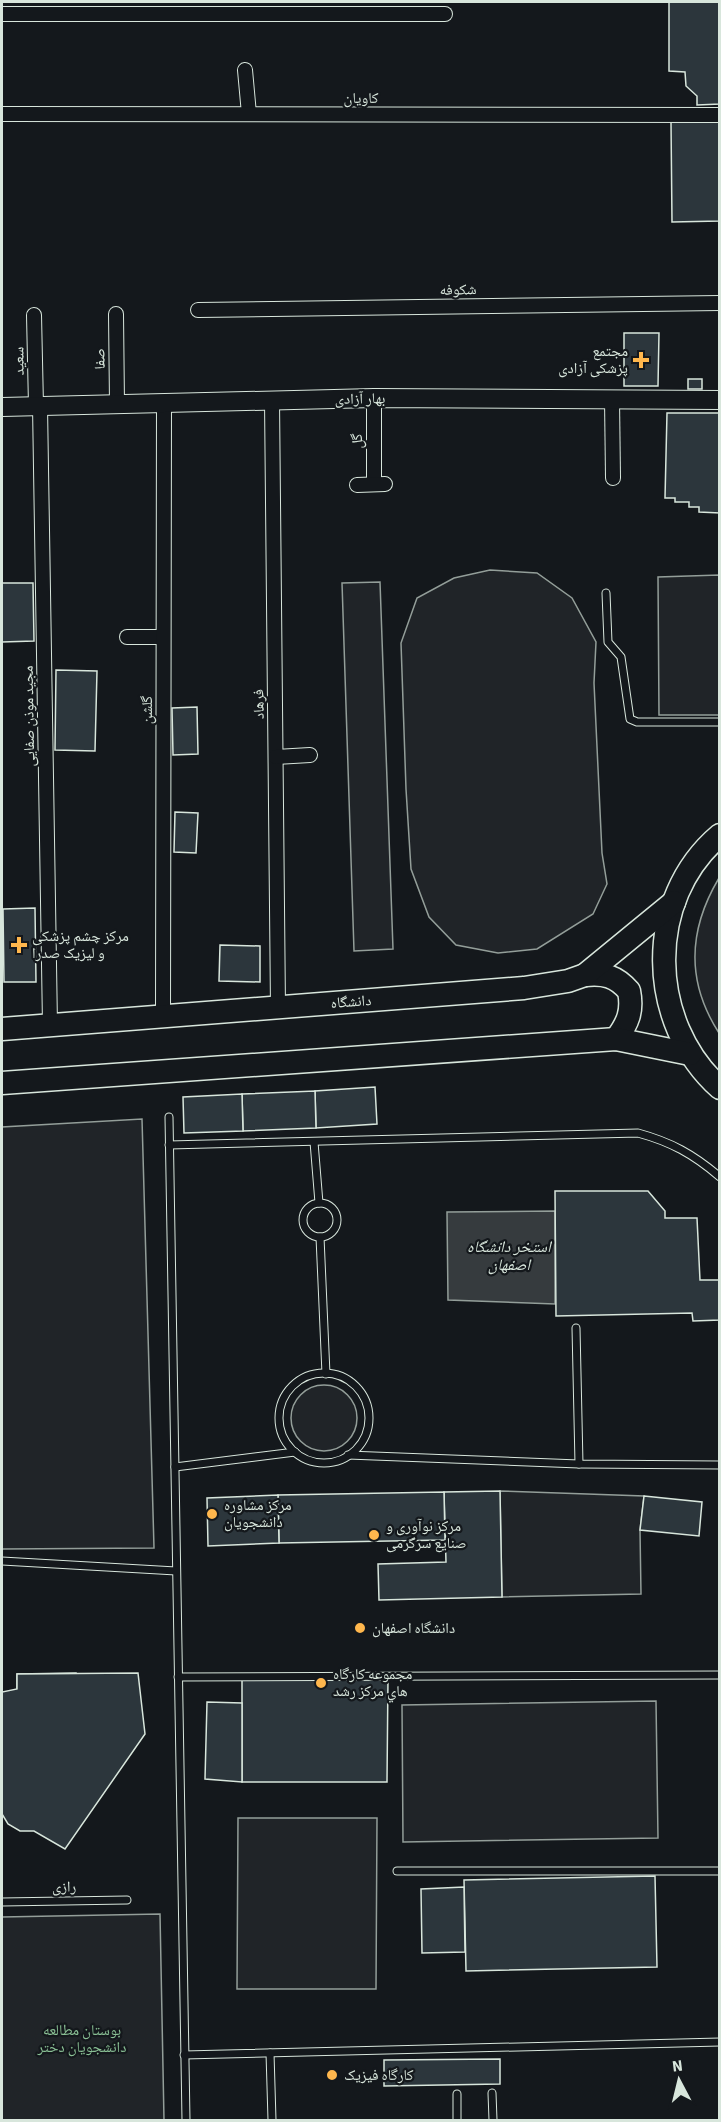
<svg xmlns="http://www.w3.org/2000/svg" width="721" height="2122" viewBox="0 0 721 2122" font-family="'Source Sans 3','Noto Naskh Arabic',sans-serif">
  <rect width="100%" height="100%" fill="#14181c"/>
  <g fill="#202428" stroke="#939e99" stroke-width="1.5">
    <path d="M 490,570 L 537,573 L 572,598 L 596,642 L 594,683 L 602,853 L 607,884 L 593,914 L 537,949 L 498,953 L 456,945 L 429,917 L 411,869 L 406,789 L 401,643 L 417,598 L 454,578 Z"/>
    <path d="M 719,575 L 719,715 L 659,715 L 658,577 Z"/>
    <path d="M 380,582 L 393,949 L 354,951 L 342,583 Z"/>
    <path d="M 719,878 L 719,1033 C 686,982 688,930 719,878 Z"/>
    <path d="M 142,1119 L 154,1548 L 2,1549 L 2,1127 Z"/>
    <circle cx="324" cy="1418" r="33"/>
    <path d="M 500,1491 L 644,1496 L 640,1530 L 641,1594 L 502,1597 Z"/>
    <path d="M 656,1701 L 658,1838 L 403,1842 L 402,1705 Z"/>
    <path d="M 238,1818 L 377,1818 L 376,1989 L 237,1989 Z"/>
    <path d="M 160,1914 L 164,2120 L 2,2120 L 2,1917 Z"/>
  </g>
  <path fill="#363b3e" stroke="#939e99" stroke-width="1.5" d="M 555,1211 L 555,1304 L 448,1300 L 447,1212 Z"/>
  <g fill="#2c363c" stroke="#d8e6dc" stroke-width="1.5">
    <path d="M 669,2 L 720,2 L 720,104 L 697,105 L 697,96 L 686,86 L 685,72 L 669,71 Z"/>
    <path d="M 671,122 L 720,122 L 720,221 L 672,222 Z"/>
    <path d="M 624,333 L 659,333 L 658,386 L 624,386 Z"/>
    <rect x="688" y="379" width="14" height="10"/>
    <path d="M 667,413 L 720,413 L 720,513 L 699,512 L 699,507 L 689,507 L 689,502 L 675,502 L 675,498 L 665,498 Z"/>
    <path d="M 2,583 L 33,583 L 34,641 L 2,642 Z"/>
    <path d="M 56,670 L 97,671 L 95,751 L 55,750 Z"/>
    <path d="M 197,707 L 198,754 L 173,755 L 172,708 Z"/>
    <path d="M 175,812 L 198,813 L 196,853 L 174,852 Z"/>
    <path d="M 35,908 L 36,982 L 4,982 L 3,909 Z"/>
    <path d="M 220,945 L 260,946 L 260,982 L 219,981 Z"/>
    <path d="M 375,1087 L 377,1124 L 316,1128 L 315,1091 Z"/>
    <path d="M 315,1091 L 316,1128 L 243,1131 L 242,1094 Z"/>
    <path d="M 242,1094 L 243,1131 L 184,1133 L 183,1097 Z"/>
    <path d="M 555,1191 L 648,1191 L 665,1211 L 665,1218 L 697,1218 L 700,1280 L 720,1280 L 720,1320 L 693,1321 L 692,1313 L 556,1316 Z"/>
    <path d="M 500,1491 L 502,1597 L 379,1600 L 378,1564 L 446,1562 L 444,1492 Z"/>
    <path d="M 444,1492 L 445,1540 L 279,1543 L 278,1495 Z"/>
    <path d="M 278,1495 L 279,1543 L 208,1546 L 207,1498 Z"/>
    <path d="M 644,1496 L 702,1502 L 699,1536 L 640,1530 Z"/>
    <path d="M 76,1673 L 76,1696 L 17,1697 L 17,1674 Z"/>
    <path d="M 138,1673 L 145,1734 L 65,1849 L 34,1831 L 20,1831 L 8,1824 L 2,1814 L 2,1692 L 17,1689 L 17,1674 Z"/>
    <path d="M 242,1677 L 388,1677 L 387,1782 L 242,1782 Z"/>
    <path d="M 207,1702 L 242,1703 L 242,1782 L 205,1779 Z"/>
    <path d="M 655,1876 L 657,1967 L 466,1971 L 464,1880 Z"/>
    <path d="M 464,1887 L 465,1952 L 422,1953 L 421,1889 Z"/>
    <path d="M 500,2059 L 500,2084 L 384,2086 L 384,2060 Z"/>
  </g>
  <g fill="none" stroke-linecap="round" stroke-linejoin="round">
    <g stroke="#d8e6dc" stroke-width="9">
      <g id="service">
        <path d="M 606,593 L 608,642 L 621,657 L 630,719 L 637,722 L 720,722"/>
        <path d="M 169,1117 L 186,2120"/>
        <path d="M 314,1142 L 319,1203"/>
        <path d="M 169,1145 L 638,1133 C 671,1142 693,1154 720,1177"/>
        <circle cx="320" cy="1220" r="17"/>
        <path d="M 320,1237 L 326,1374"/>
        <path d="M 576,1328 L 579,1464"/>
        <circle cx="324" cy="1418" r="45"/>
        <path d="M 348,1455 L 579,1464 L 720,1465"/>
        <path d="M 175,1467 L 295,1452"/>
        <path d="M 2,1561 L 176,1571"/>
        <path d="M 178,1677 L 720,1675"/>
        <path d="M 397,1871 L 720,1871"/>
        <path d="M 2,1902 L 127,1900"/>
        <path d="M 270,2053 L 272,2120"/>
        <path d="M 184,2055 L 720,2042"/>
        <path d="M 492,2093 L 493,2120"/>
        <path d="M 457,2094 L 457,2120"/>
      </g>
    </g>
    <g stroke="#d8e6dc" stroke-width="16">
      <g id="minor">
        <path d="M 2,14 L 445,14"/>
        <path d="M 245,70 L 249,114"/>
        <path d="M 2,114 L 720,115"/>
        <path d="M 198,310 L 720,303"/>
        <path d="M 116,314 L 117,404"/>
        <path d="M 34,315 L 36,406"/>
        <path d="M 612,399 L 613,478"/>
        <path d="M 272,400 L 278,1008"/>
        <path d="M 40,406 L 50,1025"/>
        <path d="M 374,484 L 374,398"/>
        <path d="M 357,485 L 385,484"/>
        <path d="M 127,637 L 163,637"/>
        <path d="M 276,757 L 310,755"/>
        <path d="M 163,1017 L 164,403"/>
      </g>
    </g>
    <g stroke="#d8e6dc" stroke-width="20">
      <path id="tertiary" d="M 2,407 L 374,398 L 720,400"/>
    </g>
    <g stroke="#d8e6dc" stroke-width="25">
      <g id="primary">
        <path d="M 720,835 C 644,899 647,1023 720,1088"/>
        <path d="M 585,975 C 604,973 616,976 629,991 C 633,1011 628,1023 616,1039"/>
        <path d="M 2,1029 L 524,988 L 568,981 L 585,975 L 674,902"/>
        <path d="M 2,1083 L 616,1039 L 690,1054"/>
      </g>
    </g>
    <use href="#service" stroke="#14181c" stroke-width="7"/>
    <use href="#minor" stroke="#14181c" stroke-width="14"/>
    <use href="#tertiary" stroke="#14181c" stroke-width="18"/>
    <use href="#primary" stroke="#14181c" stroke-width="22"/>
  </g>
  <g fill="#ffb74d" stroke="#14181c" stroke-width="2">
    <path d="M638 351h6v6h6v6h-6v6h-6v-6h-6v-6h6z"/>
    <path d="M16 936h6v6h6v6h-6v6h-6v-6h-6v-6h6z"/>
    <circle cx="212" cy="1514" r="6"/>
    <circle cx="374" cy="1535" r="6"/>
    <circle cx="360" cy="1628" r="6"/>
    <circle cx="321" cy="1683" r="6"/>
    <circle cx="332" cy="2075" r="6"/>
  </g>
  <g text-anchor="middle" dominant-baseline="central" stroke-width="4.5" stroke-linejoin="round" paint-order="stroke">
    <g font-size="15" fill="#d8e6dc" stroke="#14181c">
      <text x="361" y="98">کاویان</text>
      <text transform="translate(458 290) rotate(-1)">شکوفه</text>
      <text transform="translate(100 359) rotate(-91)">صفا</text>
      <text transform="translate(19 361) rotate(-91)">سعید</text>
      <text transform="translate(360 399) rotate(-1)">بهار آزادی</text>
      <text transform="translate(357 441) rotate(-90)">گل</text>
      <text transform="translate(259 704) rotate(-91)">فرهاد</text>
      <text transform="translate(147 710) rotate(-90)">گلشن</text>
      <text transform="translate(29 716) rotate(-91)">مجید موذن صفایی</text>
      <text transform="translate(351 1002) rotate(-4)">دانشگاه</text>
      <text transform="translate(64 1887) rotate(-1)">رازی</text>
    </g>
    <g font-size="15" fill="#d8e6dc" stroke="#14181c" text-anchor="start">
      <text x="628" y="351" text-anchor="end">مجتمع<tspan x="628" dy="17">پزشکی آزادی</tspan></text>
      <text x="32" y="936">مرکز چشم پزشکی<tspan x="32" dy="17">و لیزیک صدرا</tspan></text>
      <text x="224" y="1505">مرکز مشاوره<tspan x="224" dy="17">دانشجویان</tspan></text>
      <text x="386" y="1526">مرکز نوآوری و<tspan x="386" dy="17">صنایع سرگرمی</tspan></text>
      <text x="372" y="1628">دانشگاه اصفهان</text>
      <text x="333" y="1674">مجموعه کارگاه<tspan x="333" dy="17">هاي مرکز رشد</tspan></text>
      <text x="344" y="2075">کارگاه فیزیک</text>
    </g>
    <g font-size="15" fill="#8ac095" stroke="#14181c">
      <text x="82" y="2030">بوستان مطالعه<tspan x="82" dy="17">دانشجویان دختر</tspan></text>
    </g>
    <g font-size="16" font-style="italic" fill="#d8e6dc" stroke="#14181c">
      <text x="509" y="1247">استخر دانشگاه<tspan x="509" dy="18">اصفهان</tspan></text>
    </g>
  </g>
  <rect width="721" height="2122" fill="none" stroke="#d8e6dc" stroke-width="6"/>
  <g transform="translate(679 2080) rotate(353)" stroke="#14181c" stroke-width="4.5" paint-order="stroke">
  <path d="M0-4.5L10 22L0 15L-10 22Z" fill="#d8e6dc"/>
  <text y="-9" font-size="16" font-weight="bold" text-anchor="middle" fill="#d8e6dc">N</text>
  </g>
</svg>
